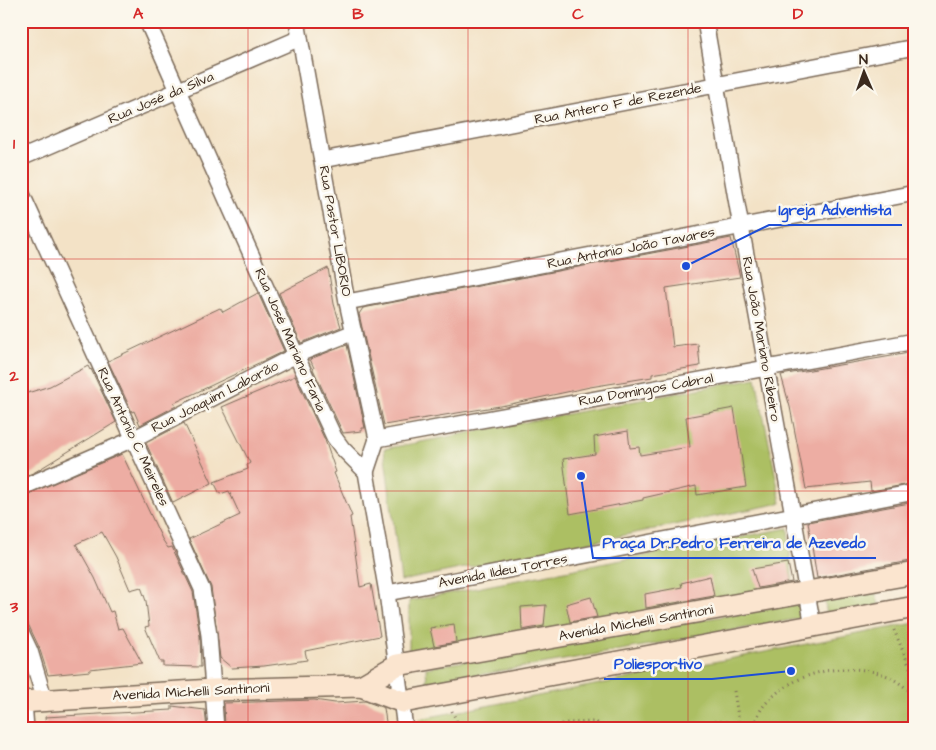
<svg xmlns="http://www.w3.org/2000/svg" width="936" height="750" viewBox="0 0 936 750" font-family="'Architects Daughter',sans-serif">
  <rect width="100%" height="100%" fill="#fbf7ec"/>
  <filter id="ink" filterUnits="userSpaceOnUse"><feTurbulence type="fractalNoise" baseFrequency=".02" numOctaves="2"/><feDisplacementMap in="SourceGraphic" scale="10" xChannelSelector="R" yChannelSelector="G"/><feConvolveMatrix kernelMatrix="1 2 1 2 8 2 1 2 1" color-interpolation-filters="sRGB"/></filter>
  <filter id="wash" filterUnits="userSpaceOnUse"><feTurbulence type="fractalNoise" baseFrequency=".0096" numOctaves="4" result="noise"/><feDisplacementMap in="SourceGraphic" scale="20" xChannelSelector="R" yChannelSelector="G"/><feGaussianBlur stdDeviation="1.12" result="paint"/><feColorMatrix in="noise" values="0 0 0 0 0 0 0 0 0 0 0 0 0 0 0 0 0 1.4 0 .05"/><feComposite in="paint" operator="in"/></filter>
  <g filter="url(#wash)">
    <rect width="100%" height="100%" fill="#f3e2c6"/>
    <g fill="#acbf63" stroke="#747440">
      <path d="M 756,378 L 781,503 L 401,581 L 384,449 Z"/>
      <path d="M 788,528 L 793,590 L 409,653 L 409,601 Z"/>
      <path d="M 874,586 L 879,605 L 827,616 L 824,596 Z"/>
      <path d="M 799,603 L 803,618 L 427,684 L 426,668 Z"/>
      <path d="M 915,623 L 915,729 L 421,729 L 419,719 Z"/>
    </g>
    <g id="blocks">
      <g fill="#edada3">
        <path d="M 731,238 L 740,277 L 666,288 L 673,347 L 698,344 L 700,366 L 652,374 L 652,377 L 590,387 L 506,405 L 384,425 L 359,314 L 363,308 Z"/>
        <path d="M 328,268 L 334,304 L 341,327 L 301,343 L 279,293 Z"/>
        <path d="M 258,293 L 284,351 L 174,403 L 176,406 L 140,425 L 134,411 L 132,412 L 108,361 L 220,308 L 223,312 Z"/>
        <path d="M 347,345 L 365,428 L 362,428 L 362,431 L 343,433 L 313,369 L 314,368 L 310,359 Z"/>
        <path d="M 915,352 L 915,483 L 871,491 L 870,482 L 806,489 L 790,407 L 781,375 Z"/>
        <path d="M 88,366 L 90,370 L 91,369 L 116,422 L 35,472 L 21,478 L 21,395 L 50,386 Z"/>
        <path d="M 295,376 L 325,440 L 336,472 L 334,473 L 352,516 L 350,517 L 360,587 L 371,584 L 380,636 L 305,651 L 307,660 L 264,666 L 232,668 L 220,658 L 211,587 L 189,539 L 240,515 L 229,491 L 220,494 L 214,482 L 248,469 L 247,465 L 250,463 L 222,407 Z"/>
        <path d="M 734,408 L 746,487 L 697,495 L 696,486 L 643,498 L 643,500 L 570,514 L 563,459 L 595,454 L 594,437 L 628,431 L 630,448 L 639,447 L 640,455 L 690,447 L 686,417 Z"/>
        <path d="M 184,423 L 212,483 L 173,503 L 146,443 Z"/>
        <path d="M 122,454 L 162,539 L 168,548 L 172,547 L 193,592 L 200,636 L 201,667 L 163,666 L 163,662 L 160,662 L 145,627 L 149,626 L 146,601 L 141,587 L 130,590 L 116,557 L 102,532 L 76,544 L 95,578 L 110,612 L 113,611 L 118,629 L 123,628 L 142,663 L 90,669 L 90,671 L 48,675 L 39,647 L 21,609 L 21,497 Z"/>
        <path d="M 915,502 L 915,560 L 817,578 L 808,522 Z"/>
        <path d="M 788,563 L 792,582 L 758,588 L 752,569 Z"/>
        <path d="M 710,576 L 714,596 L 646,608 L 645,594 L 682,587 L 681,583 Z"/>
        <path d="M 591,597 L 597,617 L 570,622 L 566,604 Z"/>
        <path d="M 546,605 L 544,626 L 522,630 L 521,607 Z"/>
        <path d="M 454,624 L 456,642 L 434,646 L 430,628 Z"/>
        <path d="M 314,700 L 335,703 L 365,701 L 384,708 L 387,729 L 225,729 L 224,703 Z"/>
        <path d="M 172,706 L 205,710 L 207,729 L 46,729 L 45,717 L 172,710 Z"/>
      </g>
    </g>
  </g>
  <g filter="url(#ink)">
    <use href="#blocks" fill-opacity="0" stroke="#7b6a59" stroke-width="1"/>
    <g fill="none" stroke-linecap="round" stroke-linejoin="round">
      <g stroke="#7b6a59" stroke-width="18">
        <g id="street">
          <path d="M 147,21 L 296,355 L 334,437 L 342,448 L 366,472 L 387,593 L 405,729"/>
          <path d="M 297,21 L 347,302 L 377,439"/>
          <path d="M 705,21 L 741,227 L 813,626"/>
          <path d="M 21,158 L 300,38"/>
          <path d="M 322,160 L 915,47"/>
          <path d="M 21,192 L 202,589 L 209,635 L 216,729"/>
          <path d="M 347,302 L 915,193"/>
          <path d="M 377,439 L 915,341"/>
          <path d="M 366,472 L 377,439"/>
          <path d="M 21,488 L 133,439 L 296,355 L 354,332"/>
          <path d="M 387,593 L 915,492"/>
          <path d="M 21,632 L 30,651 L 45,701"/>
          <path d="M 24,702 L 26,729"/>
        </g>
      </g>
      <g stroke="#7b6a59" stroke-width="24">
        <g id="secondary">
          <path d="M 361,686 L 397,665 L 915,573"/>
          <path d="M 21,702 L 212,690 L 361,686 L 403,702 L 915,607"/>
        </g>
      </g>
      <g stroke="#7b6a59" stroke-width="3" stroke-dasharray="1 4" stroke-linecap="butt">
        <path d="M 894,630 L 911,670 L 914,694"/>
        <path d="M 734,691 L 740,729"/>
        <path d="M 452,711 L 460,729"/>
        <path d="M 537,729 L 567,723 L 593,722 L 597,723 L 600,729"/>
        <path d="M 676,729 C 698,725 719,716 740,726"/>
        <path d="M 752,729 C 755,722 758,714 762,708 C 789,673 841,661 882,674 C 893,677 906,688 915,695"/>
      </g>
      <use href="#street" stroke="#fff" stroke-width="15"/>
      <use href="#secondary" stroke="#fbe5cf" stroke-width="21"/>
    </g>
  </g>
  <path fill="none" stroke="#d62828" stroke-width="1" stroke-opacity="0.55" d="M 248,21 L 248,729M 468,21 L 468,729M 688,21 L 688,729M 21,259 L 915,259M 21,491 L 915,491"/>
  <g text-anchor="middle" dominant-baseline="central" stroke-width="5" stroke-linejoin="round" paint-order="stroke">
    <g font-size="14" fill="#3b2a1e" stroke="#fbf7ec">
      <text transform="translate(161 98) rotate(-23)">Rua José da Silva</text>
      <text transform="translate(618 104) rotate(-11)">Rua Antero F de Rezende</text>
      <text transform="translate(335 231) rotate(80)">Rua Pastor LIBORIO</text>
      <text transform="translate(631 248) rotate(-11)">Rua Antonio João Tavares</text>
      <text transform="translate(761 339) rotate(80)">Rua João Mariano Ribeiro</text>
      <text transform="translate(290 340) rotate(66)">Rua José Mariano Faria</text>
      <text transform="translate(646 390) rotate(-10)">Rua Domingos Cabral</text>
      <text transform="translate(215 397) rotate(-27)">Rua Joaquim Laborão</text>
      <text transform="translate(133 437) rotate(65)">Rua Antonio C Meireles</text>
      <text transform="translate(503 571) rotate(-11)">Avenida Ildeu Torres</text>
      <text transform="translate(636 623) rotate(-10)">Avenida Michelli Santinoni</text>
      <text transform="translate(191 692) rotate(-3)">Avenida Michelli Santinoni</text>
    </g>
  </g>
  <path fill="none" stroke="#1d4ed8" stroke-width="2" d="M686 266L769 225H902M581 476L593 558H876M791 671L712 679H604"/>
  <g fill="#1d4ed8" stroke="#fbf7ec" stroke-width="2">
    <circle cx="686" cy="266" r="5"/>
    <circle cx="581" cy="476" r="5"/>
    <circle cx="791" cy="671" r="5"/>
  </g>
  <g font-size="15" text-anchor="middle" font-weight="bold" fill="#1d4ed8" stroke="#fbf7ec" stroke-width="5" stroke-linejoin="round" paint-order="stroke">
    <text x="835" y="215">Igreja Adventista</text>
    <text x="734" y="548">Praça Dr.Pedro Ferreira de Azevedo</text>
    <text x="658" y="669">Poliesportivo</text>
  </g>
  <rect width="936" height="750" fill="none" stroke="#fbf7ec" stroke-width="55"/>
  <g transform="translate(864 72) rotate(358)" stroke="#fbf7ec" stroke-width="4" paint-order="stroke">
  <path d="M0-4L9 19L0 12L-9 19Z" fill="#3b2a1e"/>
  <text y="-8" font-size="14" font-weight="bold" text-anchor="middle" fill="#3b2a1e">N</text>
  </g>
  <rect x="28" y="28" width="880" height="694" fill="none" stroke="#d62828" stroke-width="2"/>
  <g font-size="16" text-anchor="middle" font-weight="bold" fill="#d62828">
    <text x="138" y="19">A</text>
    <text x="358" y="19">B</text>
    <text x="578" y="19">C</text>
    <text x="798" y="19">D</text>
    <text x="14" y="149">1</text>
    <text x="14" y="381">2</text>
    <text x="14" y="612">3</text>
  </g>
</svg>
